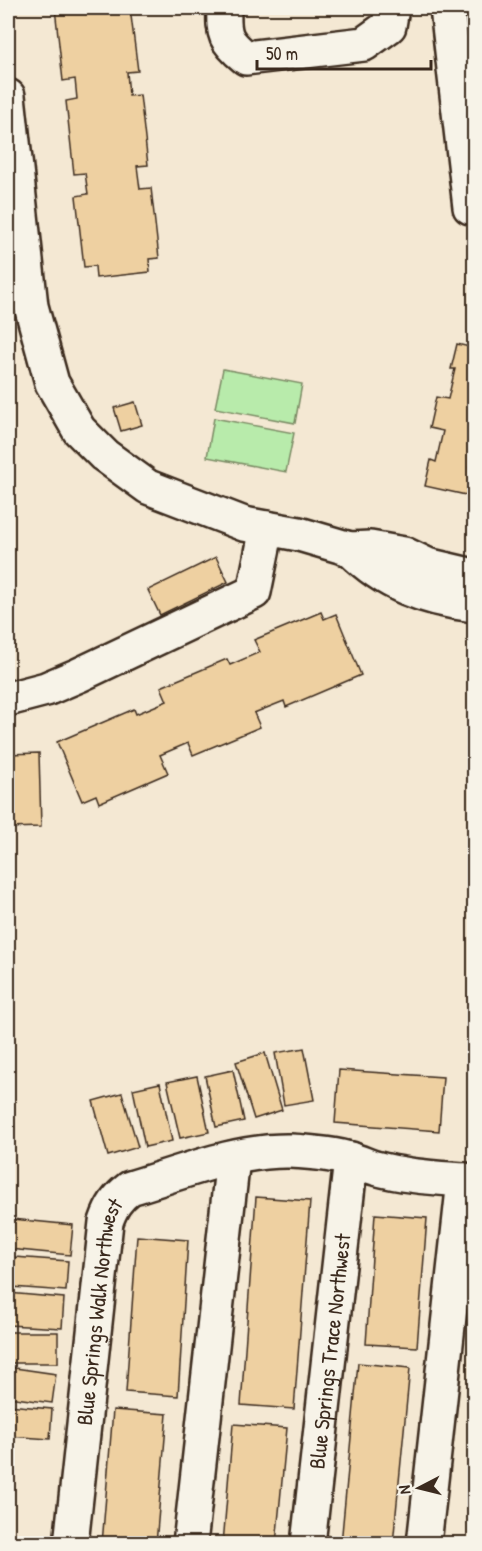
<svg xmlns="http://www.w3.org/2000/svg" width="482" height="1551" viewBox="0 0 482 1551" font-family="'Patrick Hand',sans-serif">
  <rect width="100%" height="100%" fill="#f4e8d3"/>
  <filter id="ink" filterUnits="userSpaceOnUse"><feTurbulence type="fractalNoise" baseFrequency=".0167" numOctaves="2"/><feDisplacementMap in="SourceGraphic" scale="12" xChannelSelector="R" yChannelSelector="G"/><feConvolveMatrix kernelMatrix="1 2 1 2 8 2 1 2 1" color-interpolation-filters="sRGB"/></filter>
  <g filter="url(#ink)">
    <g fill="#b8ebab" stroke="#7a8a64" stroke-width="1.5">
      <path d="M 223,369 L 302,384 L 295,423 L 215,408 Z"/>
      <path d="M 214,418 L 294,433 L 286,472 L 207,457 Z"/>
    </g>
    <g fill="#eed0a1" stroke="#3b2a1e" stroke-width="1.5">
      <path d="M 55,8 L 130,8 L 138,71 L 127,72 L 129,96 L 140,95 L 148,165 L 137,166 L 140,189 L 151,188 L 159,258 L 149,259 L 150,272 L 96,278 L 95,266 L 84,267 L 76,196 L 88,194 L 85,173 L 74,174 L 66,101 L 77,99 L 75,79 L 63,81 Z"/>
      <path d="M 457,344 L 474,348 L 474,446 L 469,468 L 472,469 L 466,495 L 425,486 L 431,460 L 436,462 L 443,431 L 429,428 L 436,397 L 448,399 L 455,369 L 451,369 Z"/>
      <path d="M 135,402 L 142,425 L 121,431 L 114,408 Z"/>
      <path d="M 216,557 L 228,582 L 160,615 L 148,590 Z"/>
      <path d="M 321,612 L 324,619 L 336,614 L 361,675 L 286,707 L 284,701 L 254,713 L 260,727 L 193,755 L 188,743 L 160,755 L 168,773 L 99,803 L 96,795 L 82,801 L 57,742 L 134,709 L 136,714 L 167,701 L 161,687 L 227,659 L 230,665 L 260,652 L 254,640 Z"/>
      <path d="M 39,753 L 41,827 L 8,828 L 8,754 Z"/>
      <path d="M 304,1048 L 314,1100 L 284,1105 L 275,1053 Z"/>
      <path d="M 265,1053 L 282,1110 L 254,1119 L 236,1062 Z"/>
      <path d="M 233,1070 L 244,1121 L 216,1127 L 205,1076 Z"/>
      <path d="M 339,1070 L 443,1077 L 439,1131 L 335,1123 Z"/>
      <path d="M 197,1076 L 209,1132 L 180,1138 L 167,1082 Z"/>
      <path d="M 160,1083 L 172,1141 L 145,1147 L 133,1089 Z"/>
      <path d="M 122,1093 L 138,1147 L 108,1156 L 93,1101 Z"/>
      <path d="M 256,1197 L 310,1201 L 294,1409 L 241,1405 Z"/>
      <path d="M 375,1214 L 427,1218 L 417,1347 L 366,1344 Z"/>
      <path d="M 12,1219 L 73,1225 L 70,1255 L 9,1249 Z"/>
      <path d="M 137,1236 L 188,1240 L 178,1396 L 126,1392 Z"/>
      <path d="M 14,1257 L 68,1261 L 66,1291 L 12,1287 Z"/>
      <path d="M 8,1293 L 64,1298 L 62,1328 L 8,1325 Z"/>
      <rect x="8" y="1332" width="50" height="31"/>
      <path d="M 358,1363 L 410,1368 L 393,1544 L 341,1544 Z"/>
      <path d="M 8,1367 L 56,1374 L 52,1403 L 8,1397 Z"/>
      <path d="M 8,1405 L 52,1409 L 50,1439 L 8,1436 Z"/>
      <path d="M 113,1410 L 167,1414 L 156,1544 L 102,1544 Z"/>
      <path d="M 233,1424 L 287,1428 L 276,1544 L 223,1544 Z"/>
    </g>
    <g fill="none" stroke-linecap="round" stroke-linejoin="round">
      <g stroke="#3b2a1e" stroke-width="38">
        <g id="minor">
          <path d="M 224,8 C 223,35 225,41 246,58 L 364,44 L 389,26 L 392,8"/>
          <path d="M 447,8 L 470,207 L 474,207"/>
          <path d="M 8,96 L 31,306 L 52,383 L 79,430 L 104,455 L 148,487 L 244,524 L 299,534 L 350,549 L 370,548 L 404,554 L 427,565 L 474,576"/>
          <path d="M 350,549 C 386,585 425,599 474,605"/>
          <path d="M 8,699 L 46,689 L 79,675 L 254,592 L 267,528"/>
          <path id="s1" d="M 71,1544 L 106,1222 C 111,1207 117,1198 130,1188 C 181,1173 236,1150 290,1151 C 310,1152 334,1154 353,1160 C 360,1162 367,1166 375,1168 C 407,1177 442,1178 474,1181"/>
          <path d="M 190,1544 L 233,1158"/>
          <path id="s2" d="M 308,1544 L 351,1159"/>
          <path d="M 424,1544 L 464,1180"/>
        </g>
      </g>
      <use href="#minor" stroke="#f7f3e8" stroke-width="33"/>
    </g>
  </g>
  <g text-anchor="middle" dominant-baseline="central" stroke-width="5" stroke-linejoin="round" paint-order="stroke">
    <g font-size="22" fill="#3b2a1e" stroke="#f7f3e8">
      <text stroke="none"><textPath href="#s1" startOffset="234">Blue Springs Walk Northwest</textPath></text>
      <text stroke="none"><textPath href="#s2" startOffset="194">Blue Springs Trace Northwest</textPath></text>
    </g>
  </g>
  <rect width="482" height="1551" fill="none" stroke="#f7f3e8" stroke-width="30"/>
  <rect x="15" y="15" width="452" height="1521" fill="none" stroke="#3b2a1e" stroke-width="2" filter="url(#ink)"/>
  <g transform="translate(419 1488) rotate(263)" stroke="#f7f3e8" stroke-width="4.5" paint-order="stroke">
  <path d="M0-4.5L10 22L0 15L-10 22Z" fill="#3b2a1e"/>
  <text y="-9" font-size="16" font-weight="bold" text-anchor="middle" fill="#3b2a1e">N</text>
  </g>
  <path d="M257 60v9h174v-9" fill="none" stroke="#3b2a1e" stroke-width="3"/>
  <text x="266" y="60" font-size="18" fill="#3b2a1e" stroke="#f7f3e8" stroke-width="4.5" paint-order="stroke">50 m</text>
</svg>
